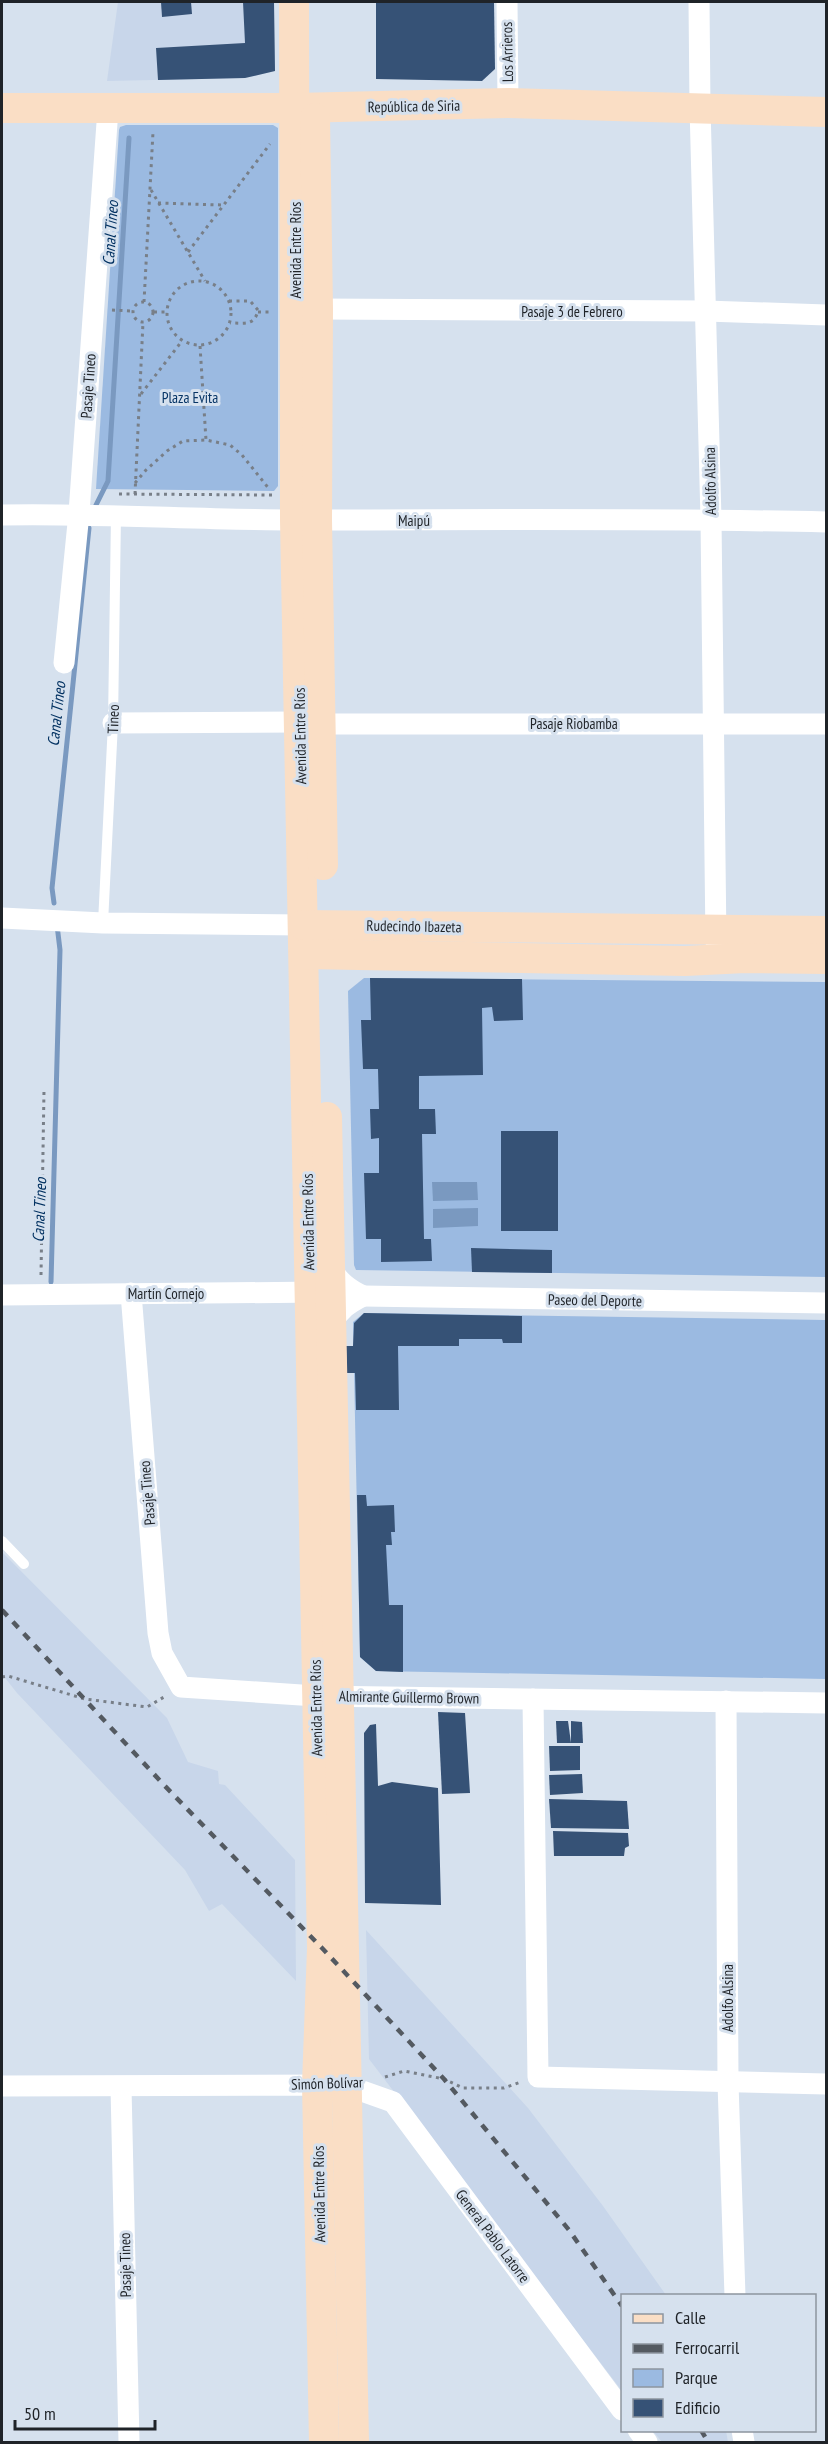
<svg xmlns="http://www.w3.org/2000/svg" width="828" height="2444" viewBox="0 0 828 2444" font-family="'PT Sans Narrow',sans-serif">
  <rect width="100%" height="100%" fill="#d6e1ee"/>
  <g fill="#c8d6ea">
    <path d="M 118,2 L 274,2 L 275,71 L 245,78 L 107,81 Z"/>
    <path d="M 2,1552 L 167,1718 L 188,1762 L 218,1771 L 219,1784 L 225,1785 L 295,1860 L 296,1981 L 222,1904 L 209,1911 L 185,1870 L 17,1693 L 2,1674 Z"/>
    <path d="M 366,1930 L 528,2108 L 603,2206 L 666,2295 L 622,2296 L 622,2391 L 369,2059 Z"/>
    <path d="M 653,2431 L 726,2431 L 728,2442 L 662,2442 Z"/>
  </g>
  <g fill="#9bbae1">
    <path d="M 126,125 L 273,125 L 278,128 L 278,486 L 274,491 L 96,489 L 119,130 L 120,127 Z"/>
    <path d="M 364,978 L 826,982 L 826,1277 L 356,1270 L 354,1265 L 348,991 Z"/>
    <path d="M 364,1313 L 826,1320 L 826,1679 L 376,1671 L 360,1657 L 353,1322 Z"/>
  </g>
  <g fill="#7a99c0">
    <path d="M 477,1182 L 478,1200 L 433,1201 L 432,1182 Z"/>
    <path d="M 478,1208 L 478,1226 L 433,1228 L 433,1209 Z"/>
  </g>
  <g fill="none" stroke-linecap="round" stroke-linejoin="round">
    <g stroke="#7a99c0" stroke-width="5">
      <path d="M 96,505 L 108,481 L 129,138"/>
      <path d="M 54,903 L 52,888 L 89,528"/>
      <path d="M 51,1282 L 60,950 L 57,925"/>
    </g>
  </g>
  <g fill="#365276">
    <path d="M 161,2 L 191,2 L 192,14 L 162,17 Z"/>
    <path d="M 243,2 L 274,2 L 275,71 L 245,78 L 158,80 L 156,48 L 245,43 Z"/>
    <path d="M 376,2 L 494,2 L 495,69 L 482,81 L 376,79 Z"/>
    <path d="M 370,978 L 522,979 L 523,1020 L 494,1021 L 492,1007 L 482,1008 L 483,1075 L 419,1076 L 419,1109 L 435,1109 L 436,1134 L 422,1134 L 424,1239 L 431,1239 L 432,1261 L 381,1262 L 381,1239 L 366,1239 L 364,1173 L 379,1173 L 379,1138 L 371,1139 L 370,1109 L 379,1109 L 378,1069 L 363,1069 L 361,1020 L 371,1020 Z"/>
    <rect x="501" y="1131" width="57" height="100"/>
    <path d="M 471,1248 L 552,1250 L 552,1273 L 472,1272 Z"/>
    <path d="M 364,1313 L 522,1316 L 522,1343 L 503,1343 L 502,1339 L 459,1339 L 459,1346 L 398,1346 L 399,1410 L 356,1410 L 355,1373 L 347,1373 L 346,1346 L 353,1346 L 354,1323 Z"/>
    <path d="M 357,1495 L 366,1495 L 367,1506 L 394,1505 L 395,1532 L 391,1532 L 392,1545 L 386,1545 L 389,1605 L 403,1605 L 403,1672 L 376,1671 L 360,1657 Z"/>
    <path d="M 438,1712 L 465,1713 L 470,1793 L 442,1794 Z"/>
    <path d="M 556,1721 L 568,1721 L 571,1743 L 557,1743 Z"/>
    <path d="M 571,1721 L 582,1722 L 583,1743 L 571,1743 Z"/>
    <path d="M 376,1724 L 378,1786 L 392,1782 L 438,1788 L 441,1905 L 365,1903 L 364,1733 L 370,1725 Z"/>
    <path d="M 549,1746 L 580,1746 L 580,1770 L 550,1771 Z"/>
    <path d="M 582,1774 L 583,1793 L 550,1795 L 549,1775 Z"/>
    <path d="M 549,1799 L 627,1801 L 629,1829 L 551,1828 Z"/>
    <path d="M 553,1831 L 628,1833 L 629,1846 L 625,1848 L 624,1856 L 554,1856 Z"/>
  </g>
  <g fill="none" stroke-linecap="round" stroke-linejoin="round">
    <g stroke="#787f88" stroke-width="3" stroke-dasharray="3 4.5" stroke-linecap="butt">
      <path d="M 151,190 L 205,281"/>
      <path d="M 158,203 L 222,205"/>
      <path d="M 188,252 L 270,144"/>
      <circle cx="199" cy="313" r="32"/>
      <path d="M 229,301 L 250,301 L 258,310 C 255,326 244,323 230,323"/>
      <circle cx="143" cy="312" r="10"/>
      <path d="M 144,302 L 153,132"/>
      <path d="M 112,310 L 132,311"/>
      <path d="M 154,312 L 167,312"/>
      <path d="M 258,312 L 271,312"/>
      <path d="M 200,346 L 206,440"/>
      <path d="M 141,394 L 182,341"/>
      <path d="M 135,483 L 146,470 L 167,451 L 183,441 L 206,440 L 230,445 L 242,455 L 270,490"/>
      <path d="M 119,494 L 272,495"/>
      <path d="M 135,494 L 143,322"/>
      <path d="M 41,1275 L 44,1090"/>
      <path d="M 2,1677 L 8,1676 L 85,1699 L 147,1707 L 164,1697"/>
      <path d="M 385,2077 L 404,2071 L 444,2079 L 463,2088 L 504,2088 L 521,2082"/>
    </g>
    <g stroke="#fff" stroke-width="10">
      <path d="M 103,923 L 113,723 L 116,514"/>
      <path d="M 2,1541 L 24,1564"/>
    </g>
    <g stroke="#fff" stroke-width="21">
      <path d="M 507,2 L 508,103"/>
      <path d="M 699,2 L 700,107 L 711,519 L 716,943"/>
      <path d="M 318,309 L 706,311 L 826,315"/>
      <path d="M 2,515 C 100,513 198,520 296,520 C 473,520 650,518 826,522"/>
      <path d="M 64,663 L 79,513 L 108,109"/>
      <path d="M 113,723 L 299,722"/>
      <path d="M 321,724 L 826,724"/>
      <path d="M 2,918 L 103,923 L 303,925"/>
      <path d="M 330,1267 C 339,1282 349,1289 363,1296 C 349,1303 339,1310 332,1324"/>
      <path d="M 131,1293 L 158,1633 L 162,1653 L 181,1687 L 316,1696 L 826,1703"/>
      <path d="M 2,1295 L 321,1292"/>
      <path d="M 363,1296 L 826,1303"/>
      <path d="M 533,1699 L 538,2077 L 826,2084"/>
      <path d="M 726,1701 L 728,2083 L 735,2296"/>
      <path d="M 2,2086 L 345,2085 L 393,2102 L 622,2410"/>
      <path d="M 121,2087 L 129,2442"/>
      <path d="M 638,2430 L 647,2442"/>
      <path d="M 742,2430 L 744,2442"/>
    </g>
    <g stroke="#fadec5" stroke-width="30">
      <path d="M 294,2 L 295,520 L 322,1948 L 317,2084 L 324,2442"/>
      <path d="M 2,108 L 295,108 L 508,103 L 826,112"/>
      <path d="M 315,118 L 318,309 L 317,520 L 323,865"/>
      <path d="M 303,925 L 826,931"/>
      <path d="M 304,954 L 685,961 L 745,958 L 826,959"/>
      <path d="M 327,1117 L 354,2442"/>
    </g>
    <g stroke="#545a61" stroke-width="4.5" stroke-dasharray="8 8" stroke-linecap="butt">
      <path d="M 2,1610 L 164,1785 L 322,1948 L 444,2079 L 569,2230 L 622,2306"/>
      <path d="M 701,2430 L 708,2442"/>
    </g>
  </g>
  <g text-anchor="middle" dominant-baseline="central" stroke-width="6" stroke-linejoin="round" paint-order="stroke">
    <g font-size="15" fill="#1f2328" stroke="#d6e1ee">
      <text transform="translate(507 52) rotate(-91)">Los Arrieros</text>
      <text transform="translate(414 106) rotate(-1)">República de Siria</text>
      <text transform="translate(295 250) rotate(-90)">Avenida Entre Ríos</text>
      <text x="572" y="311">Pasaje 3 de Febrero</text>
      <text transform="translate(88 386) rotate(-86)">Pasaje Tineo</text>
      <text transform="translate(710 481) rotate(-91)">Adolfo Alsina</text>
      <text x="414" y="520">Maipú</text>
      <text transform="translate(113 719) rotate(-88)">Tineo</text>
      <text x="574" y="723">Pasaje Riobamba</text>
      <text transform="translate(300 736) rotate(-91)">Avenida Entre Ríos</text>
      <text transform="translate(414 926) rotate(1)">Rudecindo Ibazeta</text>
      <text transform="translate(308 1222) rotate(-91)">Avenida Entre Ríos</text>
      <text x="166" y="1293">Martín Cornejo</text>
      <text transform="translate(595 1300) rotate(1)">Paseo del Deporte</text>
      <text transform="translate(147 1493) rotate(-95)">Pasaje Tineo</text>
      <text transform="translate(409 1697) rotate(1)">Almirante Guillermo Brown</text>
      <text transform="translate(316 1708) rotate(-91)">Avenida Entre Ríos</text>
      <text transform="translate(727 1998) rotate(-90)">Adolfo Alsina</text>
      <text transform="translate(327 2083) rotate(-2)">Simón Bolívar</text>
      <text transform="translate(319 2194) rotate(-91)">Avenida Entre Ríos</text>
      <text transform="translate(493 2236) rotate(53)">General Pablo Latorre</text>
      <text transform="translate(125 2265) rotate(-91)">Pasaje Tineo</text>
    </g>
    <g font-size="15" fill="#063465" stroke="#d6e1ee">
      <text x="190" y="397">Plaza Evita</text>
    </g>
    <g font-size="16" font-style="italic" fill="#023161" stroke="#d6e1ee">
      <text transform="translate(110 233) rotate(-86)">Canal Tineo</text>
      <text transform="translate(56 714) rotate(-84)">Canal Tineo</text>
      <text transform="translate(39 1210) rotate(-88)">Canal Tineo</text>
    </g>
  </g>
  <rect width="828" height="2444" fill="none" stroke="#1f2328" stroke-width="6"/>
  <rect x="621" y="2294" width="195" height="138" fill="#d6e1ee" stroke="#8d959f" stroke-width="1.5"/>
  <rect x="633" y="2314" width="30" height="9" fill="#fadec5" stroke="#8d959f" stroke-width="1.5"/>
  <text x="675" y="2324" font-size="18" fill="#1f2328">Calle</text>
  <rect x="633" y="2344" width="30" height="9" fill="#545a61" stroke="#8d959f" stroke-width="1.5"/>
  <text x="675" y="2354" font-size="18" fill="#1f2328">Ferrocarril</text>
  <rect x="633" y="2369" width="30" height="18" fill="#9bbae1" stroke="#8d959f" stroke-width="1.5"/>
  <text x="675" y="2384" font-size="18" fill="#1f2328">Parque</text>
  <rect x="633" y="2399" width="30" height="18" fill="#365276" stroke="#8d959f" stroke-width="1.5"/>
  <text x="675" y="2414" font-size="18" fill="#1f2328">Edificio</text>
  <path d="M15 2420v9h140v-9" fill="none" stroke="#1f2328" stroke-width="3"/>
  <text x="24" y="2420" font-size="18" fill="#1f2328" stroke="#d6e1ee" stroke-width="4.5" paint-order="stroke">50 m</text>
</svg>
